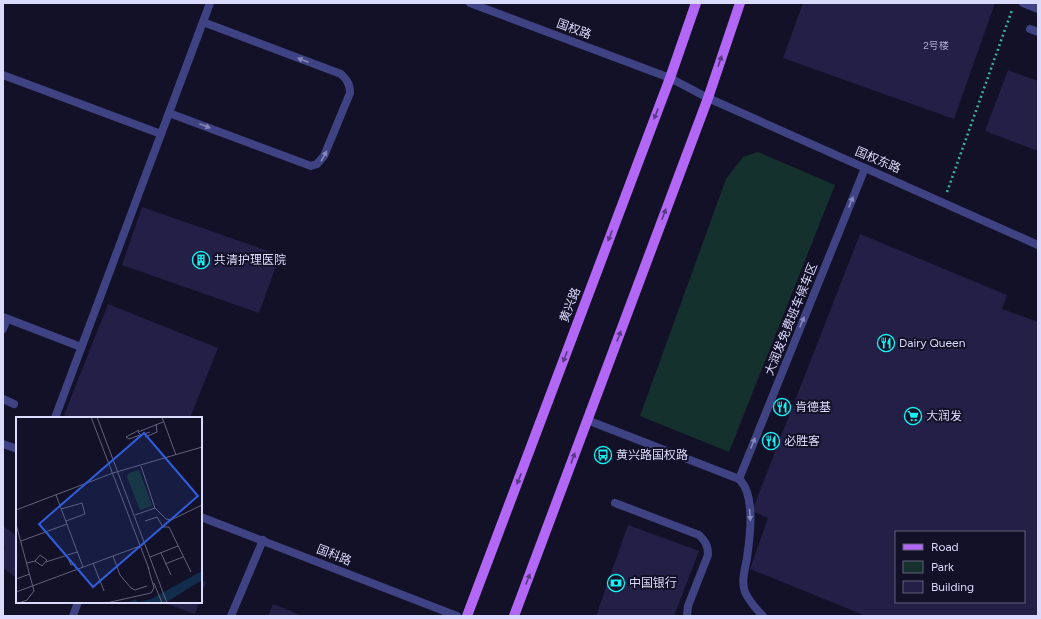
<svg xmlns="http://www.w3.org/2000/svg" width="1041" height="619" viewBox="0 0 1041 619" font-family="Figtree,'Noto Sans SC',sans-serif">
  <rect width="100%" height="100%" fill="#131127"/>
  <path fill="#15312d" d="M 758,152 L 835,185 L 729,452 L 640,416 L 726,179 L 743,157 Z"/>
  <g fill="#231f47" fill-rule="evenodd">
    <path d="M 803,3 L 995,3 L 954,119 L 783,58 Z"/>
    <path d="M 1008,70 L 1038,81 L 1038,151 L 985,131 Z"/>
    <path d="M 142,207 L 280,255 L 259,313 L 122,265 Z"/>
    <path d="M 860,234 L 1007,295 L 1002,309 L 1038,322 L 1038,616 L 866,616 L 750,569 L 768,518 L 752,511 ZM 896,532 L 1024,532 L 1024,602 L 896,602 Z"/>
    <path d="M 108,304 L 218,348 L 190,418 L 71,418 L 64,415 Z"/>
    <path d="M 628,525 L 699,551 L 674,616 L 596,616 Z"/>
    <path d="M 3,526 L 17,536 L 17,574 L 15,577 L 3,568 L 3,551 L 5,547 L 3,546 Z"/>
    <path d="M 201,580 L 206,582 L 201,595 Z"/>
    <path d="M 164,602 L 199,602 L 195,614 L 164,603 Z"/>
    <path d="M 273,604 L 303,616 L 268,616 Z"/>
  </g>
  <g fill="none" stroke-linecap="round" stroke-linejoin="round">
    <path stroke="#38b39f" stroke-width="2.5" stroke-dasharray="2 3" stroke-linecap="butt" d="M 947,192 L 1012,10"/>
    <g stroke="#3f4383" stroke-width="8">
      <path d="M 1023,3 L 1038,9"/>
      <path d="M 1030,29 L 1038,32"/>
      <path d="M 3,75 L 161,134"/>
      <path d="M 169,113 L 311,166 L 317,164 L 324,156 L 350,93 C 350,84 347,80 341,74 L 203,22"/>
      <path d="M 3,317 L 81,347"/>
      <path d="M 3,329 L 7,319"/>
      <path d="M 3,399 L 14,404"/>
      <path d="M 55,418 L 210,3"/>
      <path d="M 587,420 L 739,479 C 756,495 750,537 747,558 C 745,569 741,582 745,592 C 749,601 756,609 763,616"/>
      <path d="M 739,479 L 865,168"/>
      <path d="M 615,503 L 699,535 C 706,542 708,546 708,555 L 688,606 L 687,616"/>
      <path d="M 73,616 L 78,602"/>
      <path d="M 231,616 L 263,540"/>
    </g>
    <g stroke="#3f4383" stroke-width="8">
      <path d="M 3,444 L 17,449"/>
      <path d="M 201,517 L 457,616"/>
    </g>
    <path stroke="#3f4383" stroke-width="8" d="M 470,3 L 670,78 L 708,98 L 1038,245"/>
    <g stroke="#b367f6" stroke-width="10">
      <path d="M 467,616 L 670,78 L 696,3"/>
      <path d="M 514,616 L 708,98 L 740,3"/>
    </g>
  </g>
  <defs><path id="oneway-solid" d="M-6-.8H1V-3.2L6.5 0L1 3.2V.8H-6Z"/></defs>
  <g fill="#8587ba">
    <use href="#oneway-solid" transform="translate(303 60) rotate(-159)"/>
    <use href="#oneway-solid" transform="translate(205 126) rotate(21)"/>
    <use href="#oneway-solid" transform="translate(324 156) rotate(-61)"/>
    <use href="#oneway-solid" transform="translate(851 202) rotate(-68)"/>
    <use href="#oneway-solid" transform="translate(802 322) rotate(-68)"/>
    <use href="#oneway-solid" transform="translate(753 443) rotate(-68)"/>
    <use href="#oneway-solid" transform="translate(750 515) rotate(86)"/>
  </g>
  <g fill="#5b3884">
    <use href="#oneway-solid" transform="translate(720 61) rotate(-71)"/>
    <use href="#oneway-solid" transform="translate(656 114) rotate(111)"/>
    <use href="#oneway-solid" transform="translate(664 214) rotate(-70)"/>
    <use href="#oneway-solid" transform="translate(610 236) rotate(111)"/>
    <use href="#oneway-solid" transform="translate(619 336) rotate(-70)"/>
    <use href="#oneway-solid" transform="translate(565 357) rotate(111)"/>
    <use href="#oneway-solid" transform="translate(573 458) rotate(-70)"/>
    <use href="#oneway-solid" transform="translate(519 479) rotate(111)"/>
    <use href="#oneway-solid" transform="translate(528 579) rotate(-69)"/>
  </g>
  <defs>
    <g id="building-ring" transform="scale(0.9)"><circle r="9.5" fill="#131127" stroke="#12f0f1" stroke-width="1.5"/><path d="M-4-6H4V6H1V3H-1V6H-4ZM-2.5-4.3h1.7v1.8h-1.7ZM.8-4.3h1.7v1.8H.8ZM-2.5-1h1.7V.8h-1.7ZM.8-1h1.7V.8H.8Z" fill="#12f0f1"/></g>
    <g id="restaurant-ring" transform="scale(0.9)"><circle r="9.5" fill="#131127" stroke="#12f0f1" stroke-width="1.5"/><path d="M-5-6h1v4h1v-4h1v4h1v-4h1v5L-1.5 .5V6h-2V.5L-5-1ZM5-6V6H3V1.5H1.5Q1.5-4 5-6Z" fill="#12f0f1"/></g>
    <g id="supermarket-ring" transform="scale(0.9)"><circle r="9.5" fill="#131127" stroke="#12f0f1" stroke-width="1.5"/><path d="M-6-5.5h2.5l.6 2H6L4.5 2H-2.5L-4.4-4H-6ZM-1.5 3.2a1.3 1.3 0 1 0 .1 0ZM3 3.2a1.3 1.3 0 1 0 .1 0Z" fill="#12f0f1"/></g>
    <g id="bus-ring" transform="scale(0.9)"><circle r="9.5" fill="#131127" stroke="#12f0f1" stroke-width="1.5"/><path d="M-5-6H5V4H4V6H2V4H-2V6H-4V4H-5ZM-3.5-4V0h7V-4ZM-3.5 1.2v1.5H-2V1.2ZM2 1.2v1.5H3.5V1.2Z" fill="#12f0f1"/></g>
    <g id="bank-ring" transform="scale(0.9)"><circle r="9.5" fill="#131127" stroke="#12f0f1" stroke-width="1.5"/><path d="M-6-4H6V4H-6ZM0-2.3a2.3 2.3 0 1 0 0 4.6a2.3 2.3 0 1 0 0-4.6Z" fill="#12f0f1"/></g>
  </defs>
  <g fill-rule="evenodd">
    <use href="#building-ring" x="201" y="260"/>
    <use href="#restaurant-ring" x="886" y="343"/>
    <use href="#restaurant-ring" x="782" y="407"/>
    <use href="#supermarket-ring" x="913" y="416"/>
    <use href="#restaurant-ring" x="771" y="441"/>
    <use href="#bus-ring" x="603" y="455"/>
    <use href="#bank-ring" x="616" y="583"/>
  </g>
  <g text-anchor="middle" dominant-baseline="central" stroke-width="4" stroke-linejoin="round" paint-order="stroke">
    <g font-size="10" fill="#acabd0">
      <text x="936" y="45">2号楼</text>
    </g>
    <g font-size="12" fill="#dadafd" stroke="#131127">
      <text transform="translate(574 29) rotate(20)">国权路</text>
      <text transform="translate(878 160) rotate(23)">国权东路</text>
      <text transform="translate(570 305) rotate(-69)">黄兴路</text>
      <text transform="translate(791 319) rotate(-68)">大润发免费班车候车区</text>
      <text transform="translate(334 555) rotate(21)">国科路</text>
    </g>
    <g font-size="12" fill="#dadafd" stroke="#131127" text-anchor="start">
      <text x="214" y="260">共清护理医院</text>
      <text x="899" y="343">Dairy Queen</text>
      <text x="795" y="407">肯德基</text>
      <text x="926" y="416">大润发</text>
      <text x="784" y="441">必胜客</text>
      <text x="616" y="455">黄兴路国权路</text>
      <text x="629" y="583">中国银行</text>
    </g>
  </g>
  <g transform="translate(16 417)">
    <rect width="186" height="186" fill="#131127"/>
    <path d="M 123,53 L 136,89 L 124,93 L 111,60 L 113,56 Z" fill="#15312d"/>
    <path d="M 186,154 L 186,163 L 149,186 L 112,186 L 119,182 L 122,185 L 135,182 Z" fill="#122d4b"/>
    <path fill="none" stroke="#63617d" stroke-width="1" d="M 75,0 L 133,152M 81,0 L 151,186M 146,0 L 160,38M 123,13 L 110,20 L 113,22 L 124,18M 134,15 L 125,18 L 122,15 L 147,5M 129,20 L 141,15 L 140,7M 125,49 L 139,91M 40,78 L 67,150M 139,91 L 150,102 L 155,103 L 186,88M 45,92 L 66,86 L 69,97 L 50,104M 0,93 L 97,56 L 186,30M 119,98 L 139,91M 129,104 L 141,100 L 147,110 L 153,110 L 175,155M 0,107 L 18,174 L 11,183 L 3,186M 5,124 L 51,107M 145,136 L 155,158M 51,139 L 55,148 L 60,147M 97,139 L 104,158 L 115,171 L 119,173 L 131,169M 134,140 L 162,129M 30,145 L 61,135M 11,146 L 19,144 L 24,138 L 31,143 L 26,149 L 19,144M 77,146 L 88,174M 149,147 L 167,140M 0,162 L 14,157M 138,166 L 146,186M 0,175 L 124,129M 90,186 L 135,176 L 138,171 L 132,150"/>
    <path fill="#305cdc" fill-opacity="0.15" stroke="#305cdc" stroke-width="2" d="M 128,16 L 182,79 L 77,170 L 23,107 Z"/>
    <rect width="186" height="186" fill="none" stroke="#dadafd" stroke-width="2"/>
  </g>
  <rect width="1041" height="619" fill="none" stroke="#dadafd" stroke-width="8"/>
  <rect x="895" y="531" width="130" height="72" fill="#131127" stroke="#63617d"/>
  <rect x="903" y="544" width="20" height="6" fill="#b367f6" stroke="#63617d"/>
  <text x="931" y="551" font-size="12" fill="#dadafd">Road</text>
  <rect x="903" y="561" width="20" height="12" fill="#15312d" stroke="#63617d"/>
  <text x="931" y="571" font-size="12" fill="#dadafd">Park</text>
  <rect x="903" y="581" width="20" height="12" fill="#231f47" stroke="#63617d"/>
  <text x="931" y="591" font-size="12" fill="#dadafd">Building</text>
</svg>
